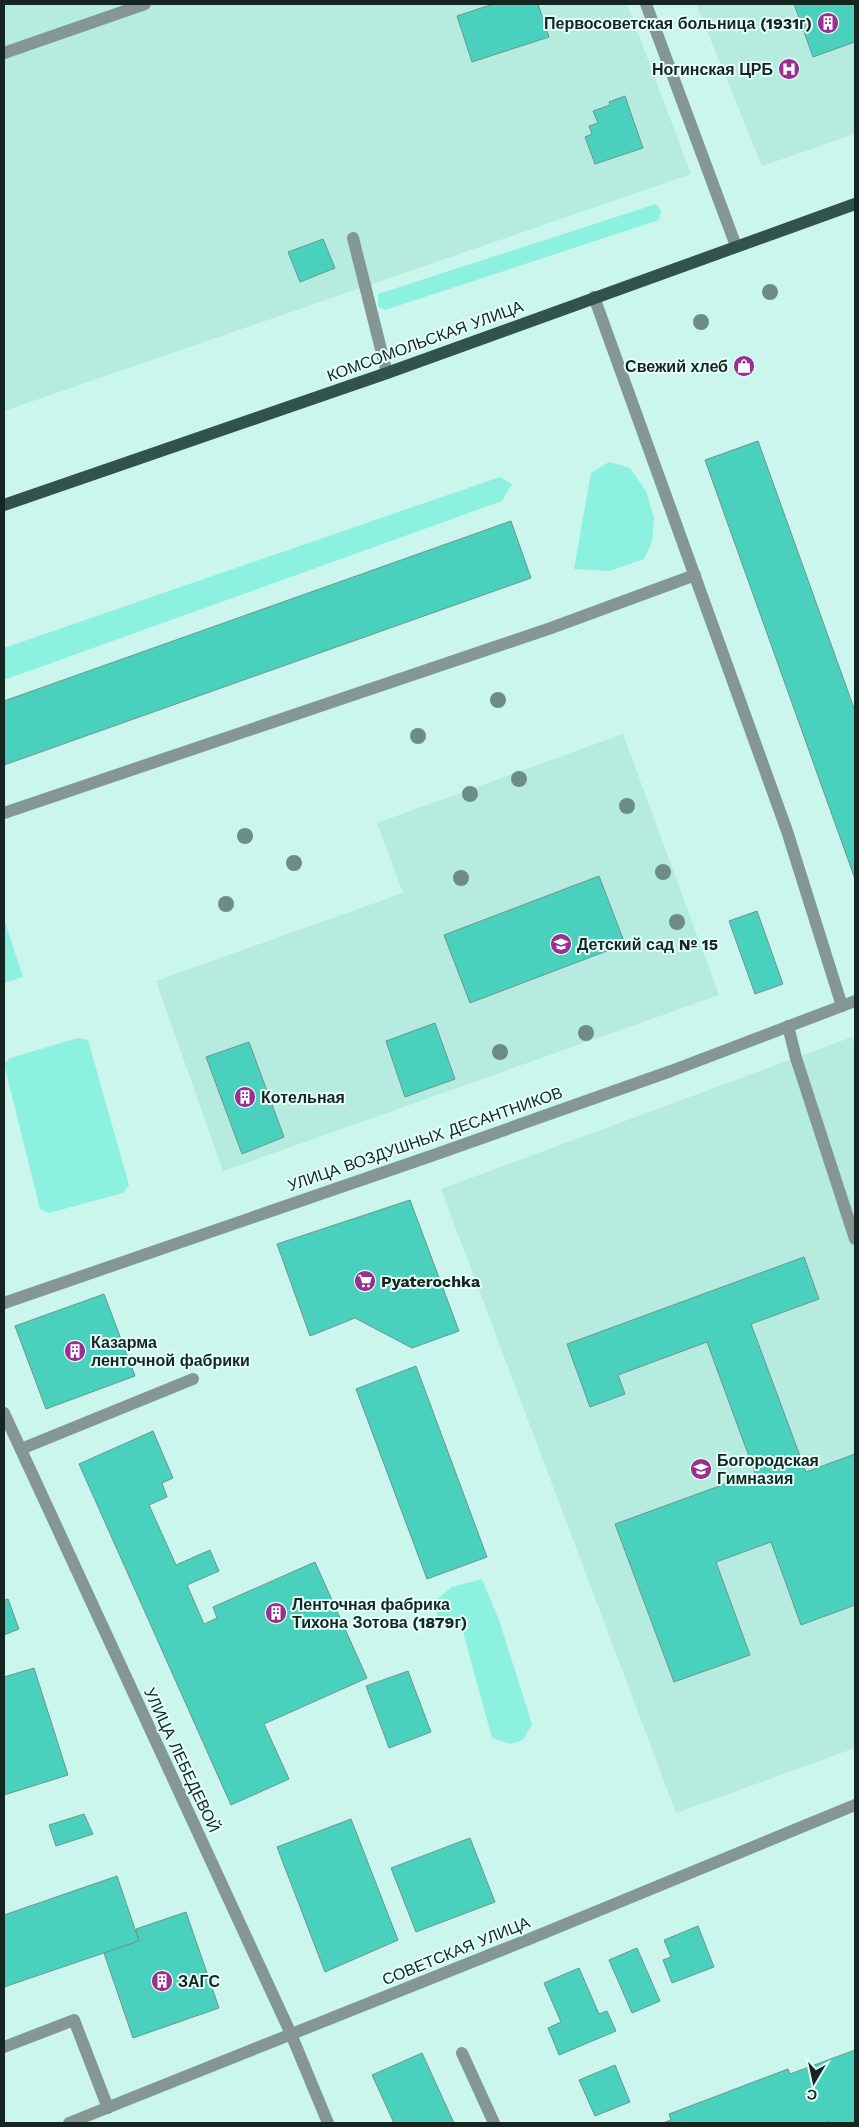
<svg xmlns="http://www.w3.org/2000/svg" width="859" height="2127" viewBox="0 0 859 2127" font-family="'Work Sans',sans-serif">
  <rect width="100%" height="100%" fill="#caf6ed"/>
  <g fill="#b6ebe0">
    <path d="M 4,4 L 627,4 L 691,174 L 4,411 Z"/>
    <path d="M 696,4 L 855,4 L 855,134 L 762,166 Z"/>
    <path d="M 623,734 L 719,995 L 223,1171 L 156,981 L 403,893 L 377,823 Z"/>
    <path d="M 852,1037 L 855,1047 L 855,1748 L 676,1813 L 441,1189 Z"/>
  </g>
  <g fill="#8cf1df">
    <path d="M 656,204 L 661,211 L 659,220 L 385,310 L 378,306 L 378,294 Z"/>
    <path d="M 609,462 L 630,468 L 646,491 L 654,518 L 652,542 L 644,559 L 609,571 L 574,569 L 591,473 Z"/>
    <path d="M 500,477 L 512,484 L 502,501 L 4,680 L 4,648 Z"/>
    <path d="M 4,919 L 23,977 L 4,983 Z"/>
    <path d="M 78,1038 L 88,1040 L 129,1185 L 123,1193 L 49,1213 L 40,1209 L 4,1064 L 10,1058 Z"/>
    <path d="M 482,1579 L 499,1620 L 532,1724 L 523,1740 L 511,1744 L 492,1738 L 463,1632 L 437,1616 L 437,1599 L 452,1587 Z"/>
  </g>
  <g fill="#4ad1bd" stroke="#6d968e">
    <path d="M 493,4 L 538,4 L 549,37 L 472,62 L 457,16 Z"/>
    <path d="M 794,4 L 855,4 L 855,42 L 813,57 Z"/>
    <path d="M 625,96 L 643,148 L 595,164 L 585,137 L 592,134 L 589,126 L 598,123 L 593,111 L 610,105 L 609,102 Z"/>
    <path d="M 323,239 L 335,268 L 300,282 L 288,252 Z"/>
    <path d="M 758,441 L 855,711 L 855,879 L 705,460 Z"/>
    <path d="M 511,521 L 531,578 L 4,765 L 4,701 Z"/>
    <path d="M 599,876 L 625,944 L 470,1003 L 444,935 Z"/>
    <path d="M 757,911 L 783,984 L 755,994 L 729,921 Z"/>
    <path d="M 435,1023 L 455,1079 L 405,1097 L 386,1041 Z"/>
    <path d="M 249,1042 L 284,1137 L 242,1154 L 206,1057 Z"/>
    <path d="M 410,1200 L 459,1331 L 412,1348 L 355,1318 L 310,1336 L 277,1244 Z"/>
    <path d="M 804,1257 L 819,1299 L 751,1324 L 806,1472 L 855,1454 L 855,1605 L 801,1625 L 771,1542 L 716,1562 L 750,1655 L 674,1682 L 615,1524 L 755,1473 L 707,1342 L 618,1375 L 625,1394 L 590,1407 L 567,1344 Z"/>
    <path d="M 104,1294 L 135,1376 L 46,1409 L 15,1326 Z"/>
    <path d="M 416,1366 L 487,1557 L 427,1579 L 356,1389 Z"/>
    <path d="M 153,1431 L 173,1478 L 162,1483 L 167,1497 L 149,1505 L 176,1565 L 210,1550 L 219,1571 L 187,1585 L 204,1624 L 217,1618 L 213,1607 L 315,1562 L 367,1678 L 264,1724 L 289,1779 L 231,1805 L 79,1464 Z"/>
    <path d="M 8,1599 L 19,1629 L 4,1635 L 4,1600 Z"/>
    <path d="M 34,1668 L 68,1775 L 4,1795 L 4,1677 Z"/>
    <path d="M 408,1671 L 431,1732 L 389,1748 L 366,1686 Z"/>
    <path d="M 84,1814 L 93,1834 L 56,1846 L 49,1825 Z"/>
    <path d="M 351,1819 L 398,1940 L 325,1972 L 277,1847 Z"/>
    <path d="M 470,1838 L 495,1902 L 416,1932 L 391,1868 Z"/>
    <path d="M 117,1876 L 139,1941 L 4,1987 L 4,1915 Z"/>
    <path d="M 186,1912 L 219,2008 L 133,2038 L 104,1953 L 139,1941 L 136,1929 Z"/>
    <path d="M 698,1926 L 714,1967 L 672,1983 L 663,1960 L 671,1957 L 664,1940 Z"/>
    <path d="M 637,1948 L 660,2001 L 632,2013 L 609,1960 Z"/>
    <path d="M 579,1968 L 599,2014 L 607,2011 L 616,2031 L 559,2055 L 548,2028 L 561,2022 L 544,1983 Z"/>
    <path d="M 855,2050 L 855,2123 L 829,2123 L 828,2121 L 823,2123 L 663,2123 L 671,2120 L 669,2114 L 788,2069 L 790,2074 Z"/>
    <path d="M 422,2053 L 454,2123 L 394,2123 L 372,2075 Z"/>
    <path d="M 615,2065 L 630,2102 L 595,2116 L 579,2080 Z"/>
  </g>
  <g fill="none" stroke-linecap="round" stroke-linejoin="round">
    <g stroke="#859793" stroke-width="12">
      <path d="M 646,4 L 736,246"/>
      <path d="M 4,53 L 145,4"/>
      <path d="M 353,238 L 387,373"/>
      <path d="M 594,297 L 787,831 L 842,1006"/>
      <path d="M 4,813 L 551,628 L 695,575"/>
      <path d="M 788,1026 L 796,1058 L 855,1239"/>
      <path d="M 21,1449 L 193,1379"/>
      <path d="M 4,2047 L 74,2020 L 108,2108"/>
      <path d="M 462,2053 L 494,2123"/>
    </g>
    <g stroke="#859793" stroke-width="12">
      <path d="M 4,1303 L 431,1156 L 671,1071 L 855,1001"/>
      <path d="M 4,1413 L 291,2034 L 328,2123"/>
    </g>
    <path stroke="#859793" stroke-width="12" d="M 69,2123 L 527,1940 L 855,1805"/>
    <path stroke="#32524c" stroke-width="12" d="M 4,505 L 387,373 L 855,204"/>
  </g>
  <g fill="#6c8c86">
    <circle cx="770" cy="292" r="8"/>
    <circle cx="701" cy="322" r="8"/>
    <circle cx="498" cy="700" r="8"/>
    <circle cx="418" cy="736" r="8"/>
    <circle cx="519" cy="779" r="8"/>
    <circle cx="470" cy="794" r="8"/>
    <circle cx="627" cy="806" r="8"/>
    <circle cx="245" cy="836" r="8"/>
    <circle cx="294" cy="863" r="8"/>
    <circle cx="663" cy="872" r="8"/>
    <circle cx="461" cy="878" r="8"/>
    <circle cx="226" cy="904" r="8"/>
    <circle cx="677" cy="922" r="8"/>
    <circle cx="586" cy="1033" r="8"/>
    <circle cx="500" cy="1052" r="8"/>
  </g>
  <defs>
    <g id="building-disc" transform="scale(1.125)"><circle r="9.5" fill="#992f92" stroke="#e5fff9"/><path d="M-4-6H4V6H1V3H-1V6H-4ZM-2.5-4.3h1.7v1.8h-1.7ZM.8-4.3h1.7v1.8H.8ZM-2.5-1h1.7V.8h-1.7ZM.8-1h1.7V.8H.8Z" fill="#fff"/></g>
    <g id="hospital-disc" transform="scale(1.125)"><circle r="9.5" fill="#992f92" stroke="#e5fff9"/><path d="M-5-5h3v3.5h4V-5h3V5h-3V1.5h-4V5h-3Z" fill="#fff"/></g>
    <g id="shop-disc" transform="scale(1.125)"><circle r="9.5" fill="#992f92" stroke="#e5fff9"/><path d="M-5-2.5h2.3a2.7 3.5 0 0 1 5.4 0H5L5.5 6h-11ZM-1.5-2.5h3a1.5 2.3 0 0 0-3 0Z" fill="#fff"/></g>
    <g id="school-disc" transform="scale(1.125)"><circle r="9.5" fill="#992f92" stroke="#e5fff9"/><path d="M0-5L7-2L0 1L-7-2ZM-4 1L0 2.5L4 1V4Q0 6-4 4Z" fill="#fff"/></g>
    <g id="supermarket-disc" transform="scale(1.125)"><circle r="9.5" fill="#992f92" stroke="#e5fff9"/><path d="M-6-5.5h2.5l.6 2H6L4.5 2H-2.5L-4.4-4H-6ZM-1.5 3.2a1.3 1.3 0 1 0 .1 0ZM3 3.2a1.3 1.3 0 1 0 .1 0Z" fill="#fff"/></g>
  </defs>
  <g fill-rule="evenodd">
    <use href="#building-disc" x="828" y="23"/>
    <use href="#hospital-disc" x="789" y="69"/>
    <use href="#shop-disc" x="744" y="366"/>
    <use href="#school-disc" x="561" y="944"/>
    <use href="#building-disc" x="245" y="1097"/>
    <use href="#supermarket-disc" x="365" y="1281"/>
    <use href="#building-disc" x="75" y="1351"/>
    <use href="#school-disc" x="701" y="1469"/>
    <use href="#building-disc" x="276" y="1613"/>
    <use href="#building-disc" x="162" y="1981"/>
  </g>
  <g text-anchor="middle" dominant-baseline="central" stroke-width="4" stroke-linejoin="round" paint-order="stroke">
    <g font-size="16" font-weight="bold" fill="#142522" stroke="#e5fff9" text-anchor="start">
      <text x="812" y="23" text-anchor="end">Первосоветская больница (1931г)</text>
      <text x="773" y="69" text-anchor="end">Ногинская ЦРБ</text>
      <text x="728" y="366" text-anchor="end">Свежий хлеб</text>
      <text x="577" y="944">Детский сад № 15</text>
      <text x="261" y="1097">Котельная</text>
      <text x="381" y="1281">Pyaterochka</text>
      <text x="91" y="1342">Казарма<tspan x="91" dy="18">ленточной фабрики</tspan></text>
      <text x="717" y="1460">Богородская<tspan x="717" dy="18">Гимназия</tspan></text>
      <text x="292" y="1604">Ленточная фабрика<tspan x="292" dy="18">Тихона Зотова (1879г)</tspan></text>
      <text x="178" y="1981">ЗАГС</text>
    </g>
    <g font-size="16" fill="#142522" stroke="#e5fff9">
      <text transform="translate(425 341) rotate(-20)">КОМСОМОЛЬСКАЯ УЛИЦА</text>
      <text transform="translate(425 1139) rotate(-19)">УЛИЦА ВОЗДУШНЫХ ДЕСАНТНИКОВ</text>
      <text transform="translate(182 1760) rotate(65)">УЛИЦА ЛЕБЕДЕВОЙ</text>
      <text transform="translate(456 1951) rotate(-22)">СОВЕТСКАЯ УЛИЦА</text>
    </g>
  </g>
  <rect width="859" height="2127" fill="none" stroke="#142522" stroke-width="10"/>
  <g transform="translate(814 2082) rotate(189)" stroke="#e5fff9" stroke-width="4" paint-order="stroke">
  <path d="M0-4L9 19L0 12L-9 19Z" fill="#142522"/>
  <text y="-8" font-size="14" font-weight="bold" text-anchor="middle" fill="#142522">С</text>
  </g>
</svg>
